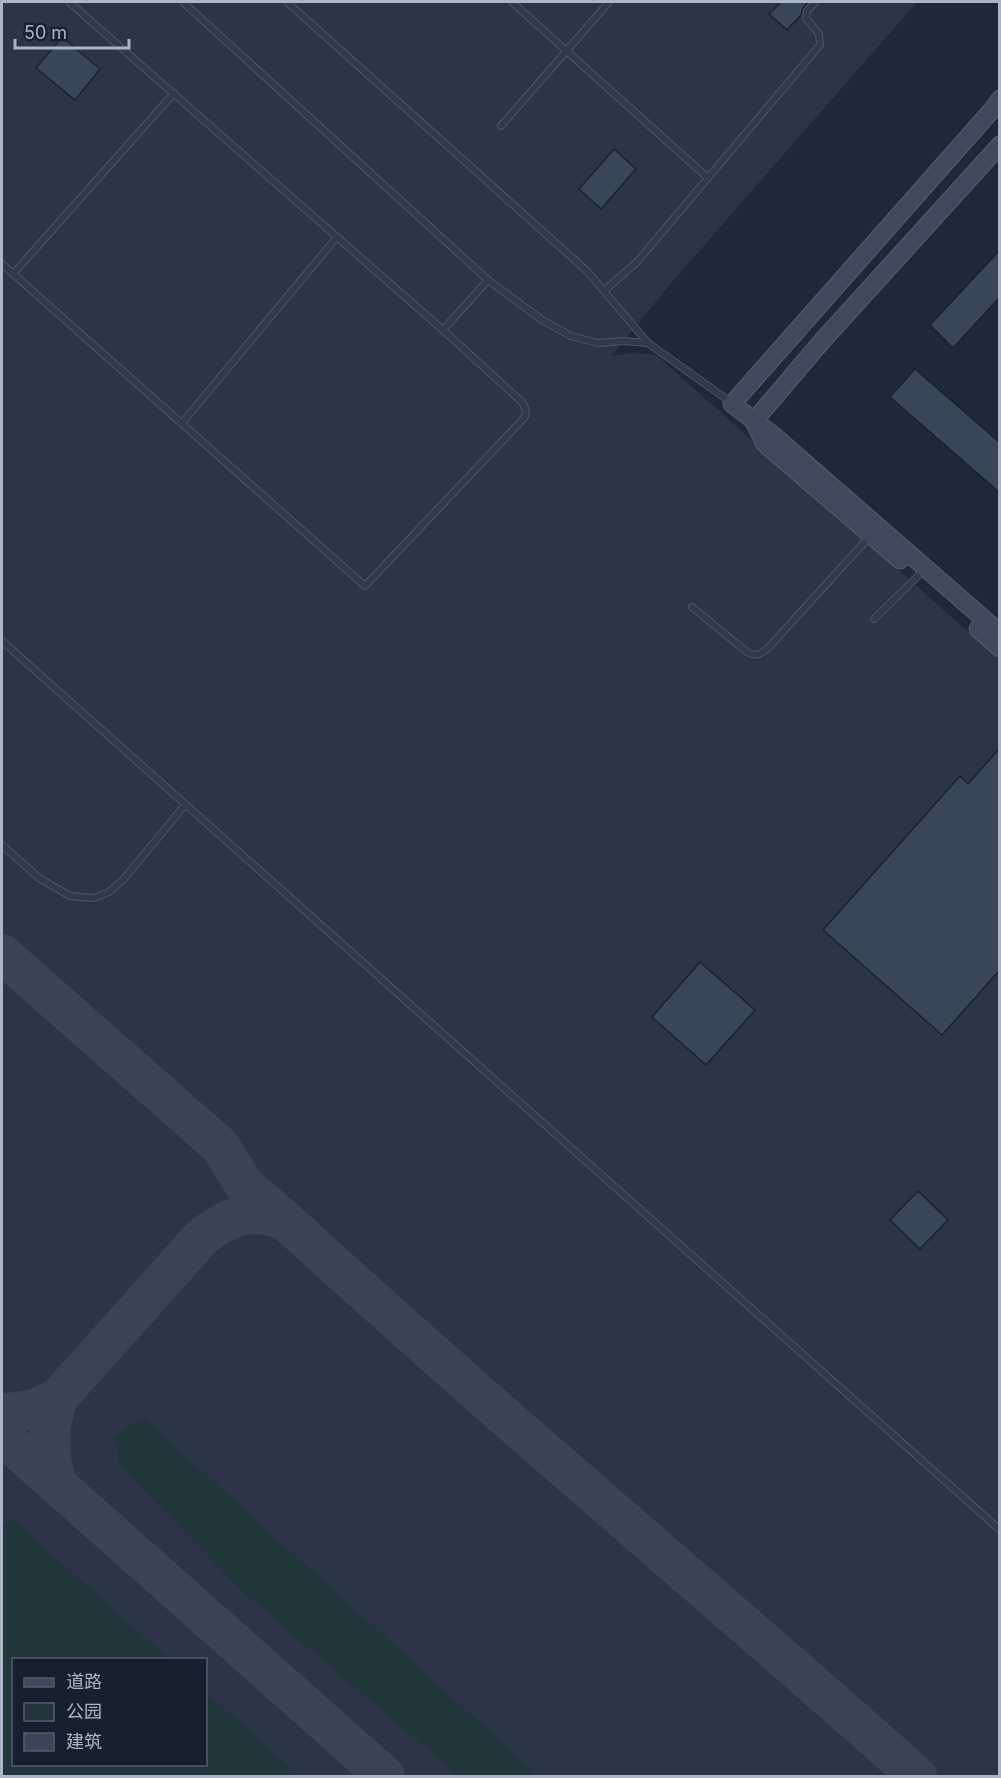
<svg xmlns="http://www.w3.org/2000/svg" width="1001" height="1778" viewBox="0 0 1001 1778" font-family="Inter,'Noto Sans SC',sans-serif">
  <rect width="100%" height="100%" fill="#1e2839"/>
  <path fill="#2c3547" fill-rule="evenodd" d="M 2,2 L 917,2 L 667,288 L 611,356 L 633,353 L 656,355 L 999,659 L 999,1776 L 2,1776 ZM 14,1660 L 206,1660 L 206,1764 L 14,1764 Z"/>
  <g fill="#20363a">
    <path d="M 142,1417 L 539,1776 L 459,1776 L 244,1593 L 120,1466 L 115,1438 Z"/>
    <path d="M 11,1518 L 169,1659 L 14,1660 L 14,1764 L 206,1764 L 206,1692 L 300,1776 L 2,1776 L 2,1529 Z"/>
  </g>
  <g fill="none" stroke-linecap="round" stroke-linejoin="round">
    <g stroke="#384355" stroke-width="40">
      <path d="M 2,954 L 220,1146 L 245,1186 L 286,1221 C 493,1411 708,1590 917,1776"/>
      <path d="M 58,1398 L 201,1238 C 229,1215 252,1207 286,1221"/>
      <path d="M 2,1414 L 35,1409 L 58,1398 C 47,1432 47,1452 58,1486"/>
      <path d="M 2,1436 L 385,1776"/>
    </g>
  </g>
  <g fill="#39465a" stroke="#192230" stroke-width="1.5">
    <path d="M 781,2 L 808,2 L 803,8 L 801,15 L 787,30 L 769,14 Z"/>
    <path d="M 62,37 L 100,69 L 75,100 L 36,68 Z"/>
    <path d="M 614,149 L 636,169 L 601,209 L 579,189 Z"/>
    <path d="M 999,251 L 999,298 L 953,348 L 930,325 Z"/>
    <path d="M 915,369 L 999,442 L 999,492 L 890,397 Z"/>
    <path d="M 999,749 L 999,971 L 942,1035 L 823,930 L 960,776 L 968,784 Z"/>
    <path d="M 700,962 L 755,1010 L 706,1065 L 652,1017 Z"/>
    <path d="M 918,1191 L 948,1220 L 920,1249 L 890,1220 Z"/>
  </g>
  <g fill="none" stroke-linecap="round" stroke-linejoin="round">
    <g stroke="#4c5565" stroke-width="8">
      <g id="service">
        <path d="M 183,2 L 488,280 L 542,320 L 571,336 L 598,343 L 623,341 L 648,343 L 732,403"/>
        <path d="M 287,2 L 587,271 L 648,343"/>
        <path d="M 512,2 L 708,178"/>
        <path d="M 501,126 L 609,2"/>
        <path d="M 2,264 L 365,586 L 525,417 L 526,411 L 523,403 L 443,330 L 69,2"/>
        <path d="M 13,274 L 174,93"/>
        <path d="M 605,290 L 637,262 L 820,45 L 819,34 L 806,18 L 807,11 L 815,2"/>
        <path d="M 443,330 L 488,280"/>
        <path d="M 182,423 L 337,237"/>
        <path d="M 692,607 L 747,652 C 756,658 763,653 770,646 L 870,536"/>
        <path d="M 874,619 L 918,576"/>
        <path d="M 2,641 L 1000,1530"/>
        <path d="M 2,845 L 39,878 L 70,896 L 94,898 L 109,892 L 123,880 L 185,805"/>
      </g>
    </g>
    <g stroke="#4c5565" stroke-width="19">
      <g id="secondary">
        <path d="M 1000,99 L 992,110 L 732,404 L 773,435 L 1000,633"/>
        <path d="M 754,421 L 823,340 L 1000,145"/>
        <path d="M 754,422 L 765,444 L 900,560"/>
        <path d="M 978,629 L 1000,648"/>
      </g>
    </g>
    <use href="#service" stroke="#323a4a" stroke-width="6"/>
    <use href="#secondary" stroke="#3f495d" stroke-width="16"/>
  </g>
  <rect width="1001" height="1778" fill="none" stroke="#acb5c7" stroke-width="6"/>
  <rect x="12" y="1658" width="195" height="108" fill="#17202e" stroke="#535c6b" stroke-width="1.5"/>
  <rect x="24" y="1678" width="30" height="9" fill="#3f495d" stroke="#535c6b" stroke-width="1.5"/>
  <text x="66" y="1688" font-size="18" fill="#acb5c7">道路</text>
  <rect x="24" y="1703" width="30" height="18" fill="#20363a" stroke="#535c6b" stroke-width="1.5"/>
  <text x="66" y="1718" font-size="18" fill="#acb5c7">公园</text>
  <rect x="24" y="1733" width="30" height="18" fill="#39465a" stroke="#535c6b" stroke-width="1.5"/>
  <text x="66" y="1748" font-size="18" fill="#acb5c7">建筑</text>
  <path d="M15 39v9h114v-9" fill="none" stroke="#acb5c7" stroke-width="3"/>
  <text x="24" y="39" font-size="18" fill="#acb5c7" stroke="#17202e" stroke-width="4.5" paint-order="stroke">50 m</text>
</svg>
